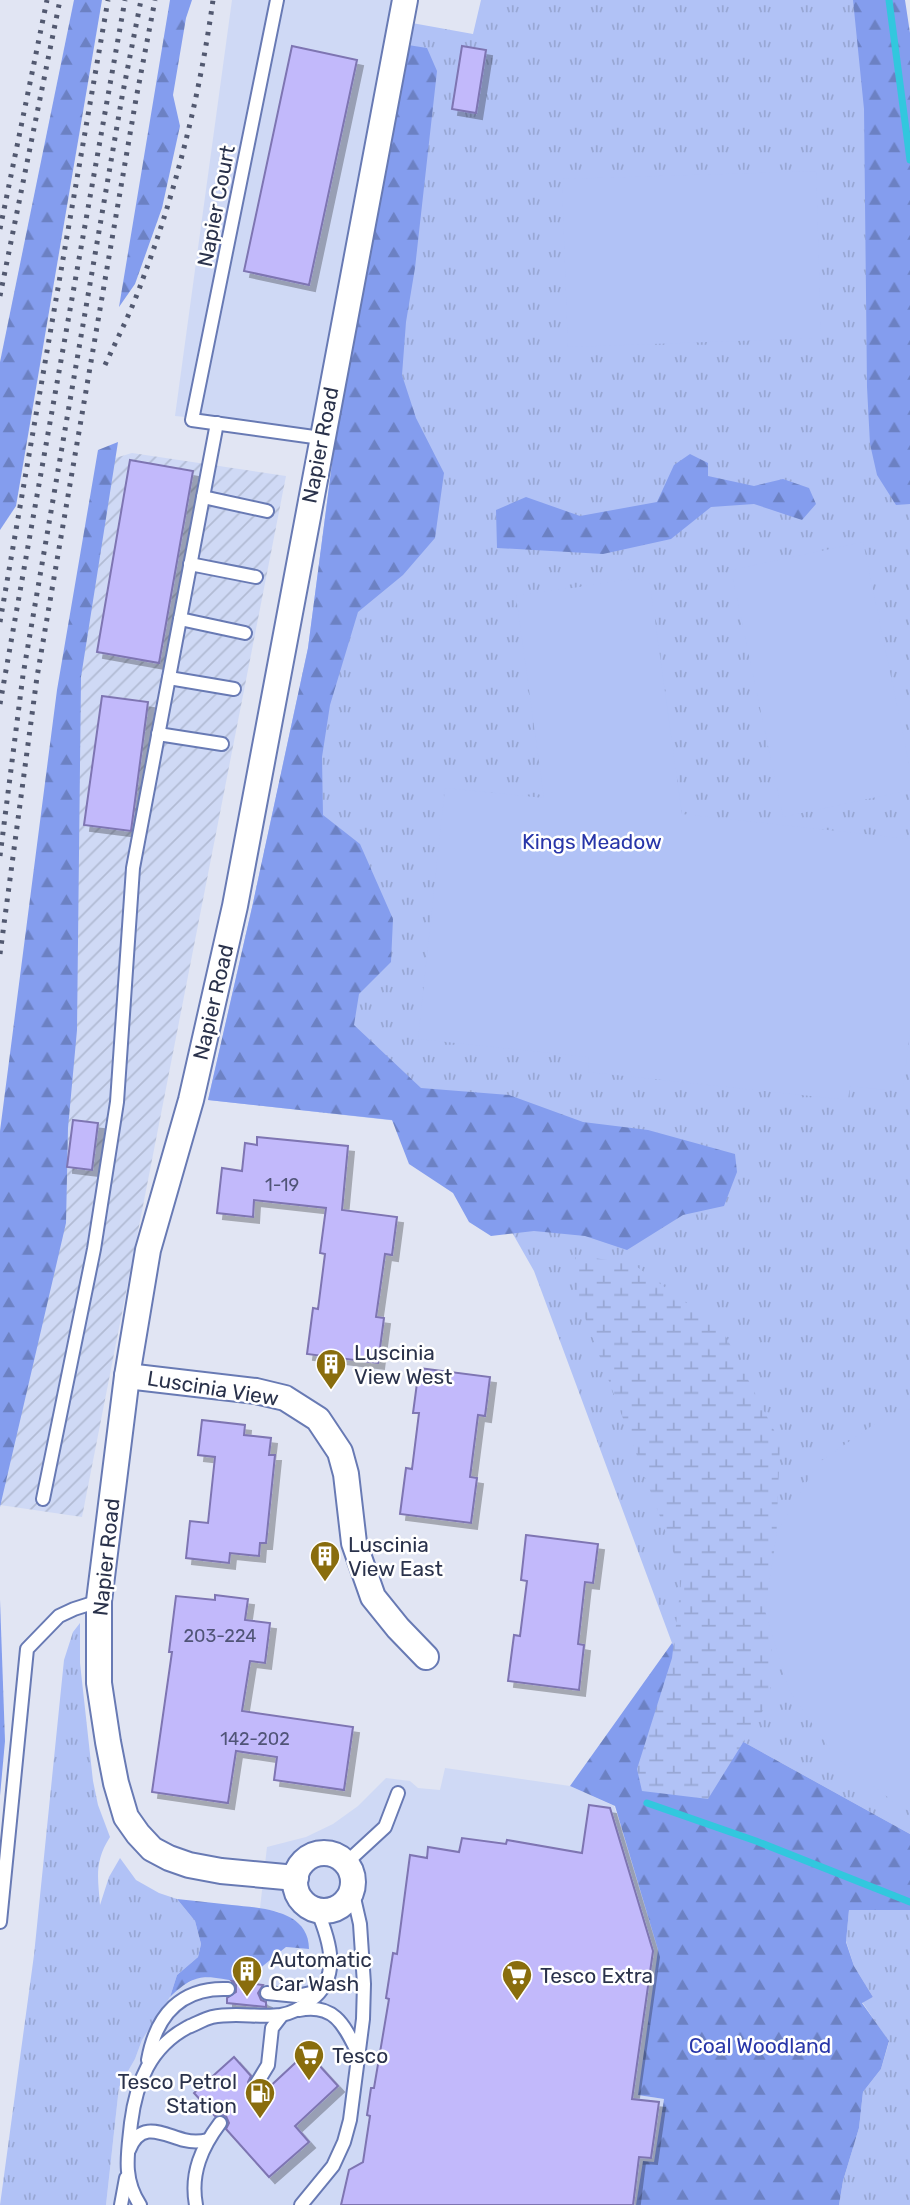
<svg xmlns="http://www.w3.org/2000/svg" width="910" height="2205" viewBox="0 0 910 2205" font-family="Rubik,sans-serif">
  <defs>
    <pattern id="industrial-furrows" width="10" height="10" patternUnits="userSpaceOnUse" patternTransform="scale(1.75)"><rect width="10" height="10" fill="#cfd9f5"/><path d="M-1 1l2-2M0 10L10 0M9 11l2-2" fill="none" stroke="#b2bbd4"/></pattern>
    <pattern id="grass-tufts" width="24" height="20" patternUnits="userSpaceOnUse" patternTransform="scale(1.75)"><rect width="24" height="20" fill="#b1c2f6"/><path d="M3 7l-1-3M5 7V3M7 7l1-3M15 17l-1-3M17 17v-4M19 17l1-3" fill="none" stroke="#98a7d4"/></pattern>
    <pattern id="forest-firs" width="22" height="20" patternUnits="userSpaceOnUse" patternTransform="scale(1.75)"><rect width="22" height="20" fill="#849dee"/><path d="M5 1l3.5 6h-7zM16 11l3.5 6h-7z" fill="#6c81c3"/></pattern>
    <pattern id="wetland-marsh" width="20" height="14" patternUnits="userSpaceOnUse" patternTransform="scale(1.75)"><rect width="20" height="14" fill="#b1c2f6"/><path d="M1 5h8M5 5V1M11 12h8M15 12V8" fill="none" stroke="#98a7d4"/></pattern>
    <filter id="shadow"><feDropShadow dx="6" dy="6" stdDeviation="0" flood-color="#0004"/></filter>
  </defs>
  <rect width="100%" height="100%" fill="#e1e5f3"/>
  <g fill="#cfd9f5">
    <path d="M 232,0 L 397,0 L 312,429 L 175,416 Z"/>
    <path d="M 445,1768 L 570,1786 L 614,1806 L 658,1950 L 639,2095 L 664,2099 L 654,2163 L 643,2161 L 636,2205 L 106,2205 L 119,2087 L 135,2059 L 142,2040 L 170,1997 L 181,1987 L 195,1979 L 214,1976 L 241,1981 L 242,1976 L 253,1974 L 286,1947 L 309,1949 L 279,1912 L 260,1908 L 267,1847 L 306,1837 L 333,1824 L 358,1806 L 386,1778 L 410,1781 L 418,1788 L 440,1790 Z"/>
  </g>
  <path fill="url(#industrial-furrows)" d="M 132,453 L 286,476 L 82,1517 L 0,1505 L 72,675 L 112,459 Z"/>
  <g fill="url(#grass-tufts)">
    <path d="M 481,0 L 870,0 L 910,444 L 910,1834 L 740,1740 L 672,1643 L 534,1271 L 452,1127 L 208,1100 L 253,903 L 308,648 L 335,441 L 400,95 L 412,23 L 473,34 Z"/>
    <path d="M 80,1623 L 80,1663 L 93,1781 L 98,1805 L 110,1837 C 94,1862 98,1878 100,1905 L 109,1877 L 120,1858 L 136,1880 L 159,1893 L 177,1899 L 195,1921 L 201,1944 L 198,1957 L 177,1975 L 170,1997 L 142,2040 L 135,2059 L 119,2087 L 106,2205 L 0,2205 L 34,1955 L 64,1660 L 73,1632 Z"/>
    <path d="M 849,1910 L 910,1910 L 910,2205 L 839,2205 L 843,2181 L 859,2128 L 863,2092 L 881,2069 L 889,2042 L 862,2002 L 873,1997 L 854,1966 L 846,1941 Z"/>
  </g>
  <g fill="url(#forest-firs)">
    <path d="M 74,0 L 102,0 L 16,506 L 0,530 L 0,362 Z"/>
    <path d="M 170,0 L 192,0 L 186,18 L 173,95 L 180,126 L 162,208 L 135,284 L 119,307 Z"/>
    <path d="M 853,0 L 905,0 L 910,33 L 910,504 L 896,505 L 877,475 L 870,444 L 867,387 L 864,109 Z"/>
    <path d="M 408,45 L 427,48 L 437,71 L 415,268 L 406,322 L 402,375 L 416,418 L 444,473 L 435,538 L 403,575 L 358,612 L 330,705 L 322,757 L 323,815 L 360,844 L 393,919 L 391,962 L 359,994 L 354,1025 L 421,1088 L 509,1095 L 583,1122 L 648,1130 L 735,1154 L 737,1172 L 724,1206 L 683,1215 L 627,1250 L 585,1236 L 534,1231 L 491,1236 L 469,1222 L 453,1193 L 409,1164 L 392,1120 L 208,1100 L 253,903 L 308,648 L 335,441 Z"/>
    <path d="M 118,442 L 81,677 L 77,1030 L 68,1128 L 66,1223 L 0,1507 L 0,1131 L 57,690 L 98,450 Z"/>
    <path d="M 690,454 L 708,463 L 708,476 L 754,486 L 783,479 L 809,488 L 816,504 L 802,520 L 754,504 L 711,507 L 671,539 L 603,554 L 497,548 L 496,510 L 526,497 L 580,516 L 657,502 L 674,465 Z"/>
    <path d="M 0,1600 L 5,1741 L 0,1796 Z"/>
    <path d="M 672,1643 L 740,1740 L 910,1834 L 910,1910 L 849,1910 L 846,1942 L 854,1966 L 873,1997 L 862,2003 L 889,2041 L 881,2069 L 863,2092 L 859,2128 L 843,2181 L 839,2205 L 636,2205 L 643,2161 L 654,2162 L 664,2099 L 638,2095 L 658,1950 L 615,1806 L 570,1786 Z"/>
    <path d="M 177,1899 C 196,1901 214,1903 232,1905 C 261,1908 309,1910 309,1949 L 286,1947 L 253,1974 L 242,1976 L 241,1982 C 207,1977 198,1970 170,1997 L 177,1975 L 198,1957 L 201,1944 L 195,1921 Z"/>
  </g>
  <path fill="url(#wetland-marsh)" d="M 575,1255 L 633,1264 L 722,1329 L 780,1442 L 770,1699 L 708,1799 L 642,1791 L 637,1769 L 672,1658 L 682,1575 L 578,1299 Z"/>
  <g fill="#b1c2f6">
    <path d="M 816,171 L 821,338 L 568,347 L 562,179 Z"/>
    <path d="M 863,542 L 910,768 L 910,790 L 783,817 L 731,570 Z"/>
    <path d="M 649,577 L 682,814 L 910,839 L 910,1030 L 903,1092 L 850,1086 L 848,1100 L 588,1072 L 589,1057 L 418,1039 L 445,788 L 544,798 L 516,596 Z"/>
    <path d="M 910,1409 L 910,1811 L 902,1808 L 836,1758 L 789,1690 L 765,1611 L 777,1532 L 818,1463 L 886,1416 Z"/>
  </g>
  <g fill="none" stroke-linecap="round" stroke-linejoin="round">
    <g stroke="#32c7de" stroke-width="7">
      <path d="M 889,0 L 910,160"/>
      <path d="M 647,1803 L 756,1841 L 910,1902"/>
    </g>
  </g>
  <g fill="#c2b9fb" stroke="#7e75b2" stroke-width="2" filter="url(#shadow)">
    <path d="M 292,46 L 357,60 L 309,285 L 244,271 Z"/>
    <path d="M 462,46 L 486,50 L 476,113 L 452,109 Z"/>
    <path d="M 130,460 L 193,471 L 159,663 L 97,652 Z"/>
    <path d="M 102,696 L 148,702 L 131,831 L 84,825 Z"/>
    <path d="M 73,1120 L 98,1123 L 92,1170 L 67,1167 Z"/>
    <path d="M 257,1137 L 348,1146 L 342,1210 L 397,1217 L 392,1255 L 385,1254 L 376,1317 L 384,1318 L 378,1363 L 307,1354 L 313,1308 L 318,1309 L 325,1254 L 320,1253 L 326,1208 L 254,1200 L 253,1217 L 217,1213 L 222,1168 L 242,1171 L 245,1143 L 257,1145 Z"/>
    <path d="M 419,1368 L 490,1377 L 485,1416 L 478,1415 L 470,1477 L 477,1478 L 471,1523 L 400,1514 L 406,1468 L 412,1469 L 419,1413 L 413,1413 Z"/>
    <path d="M 202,1420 L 245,1425 L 244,1435 L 271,1438 L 269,1455 L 275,1455 L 266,1543 L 260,1543 L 259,1556 L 230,1553 L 229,1563 L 186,1558 L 190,1521 L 208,1523 L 215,1457 L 198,1455 Z"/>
    <path d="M 526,1535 L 598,1544 L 593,1583 L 585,1582 L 578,1644 L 584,1645 L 579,1690 L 508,1681 L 514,1635 L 520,1636 L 527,1581 L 521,1580 Z"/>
    <path d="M 215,1595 L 248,1599 L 245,1620 L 270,1623 L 265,1663 L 250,1661 L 242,1711 L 353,1727 L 344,1790 L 274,1780 L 277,1757 L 236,1751 L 228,1803 L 152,1792 L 172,1652 L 169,1652 L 176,1596 L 215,1600 Z"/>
    <path d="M 589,1805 L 610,1808 L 653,1951 L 632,2099 L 659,2102 L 651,2158 L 639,2157 L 633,2205 L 341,2205 L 349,2170 L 363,2162 L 370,2116 L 367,2115 L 371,2088 L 374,2088 L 389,1999 L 386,1998 L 393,1953 L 397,1954 L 410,1855 L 427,1858 L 428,1847 L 459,1852 L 462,1838 L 506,1844 L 507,1840 L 582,1853 Z"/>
    <path d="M 232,1981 L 263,1985 L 258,1993 L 261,2000 L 266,2002 L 266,2007 L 227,2003 L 227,1998 L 236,1992 L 236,1985 Z"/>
    <path d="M 307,2052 L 338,2086 L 295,2126 L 309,2142 L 269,2177 L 226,2129 L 229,2123 L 226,2116 L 220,2114 L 215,2116 L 194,2093 L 234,2057 L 251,2076 L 248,2082 L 250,2088 L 256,2092 L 262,2090 L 264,2092 Z"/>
  </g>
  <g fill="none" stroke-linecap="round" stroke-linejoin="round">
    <g stroke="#687ab4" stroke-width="16">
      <g id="service">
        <path d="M 277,0 L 192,420 L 321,438"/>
        <path d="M 203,497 L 267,511"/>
        <path d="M 190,564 L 256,577"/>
        <path d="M 180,619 L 245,633"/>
        <path d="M 169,678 L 234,689"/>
        <path d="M 158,734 L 222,744"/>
        <path d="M 43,1499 L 94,1249 L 117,1102 L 133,868 L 217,423"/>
        <path d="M 346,1863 L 385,1827 L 398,1793"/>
        <path d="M 0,1922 L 27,1649 L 59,1616 L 74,1609 L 99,1601"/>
        <path d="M 267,1993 L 297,1996 L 319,1991"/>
        <path d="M 299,2010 C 334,2003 344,2025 357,2051"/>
        <path d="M 148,2060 C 156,2015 181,1987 228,1989"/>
        <path d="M 257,2083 L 268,2065 L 272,2028 L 282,2015"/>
        <path d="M 129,2150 C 141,2119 164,2135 184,2140 C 192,2142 200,2142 208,2140"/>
        <path d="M 121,2205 L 126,2178"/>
        <path d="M 140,2205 C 122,2178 128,2153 131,2123 C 136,2083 150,2047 188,2027 C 196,2024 204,2019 212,2017 C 235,2012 259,2018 281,2015 C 293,2013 301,2008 310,2001 C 342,1978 330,1941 317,1910"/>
        <path d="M 196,2205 C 190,2173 202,2147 220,2123"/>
        <path d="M 301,2205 L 333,2166 L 344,2142 L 350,2120 L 363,2019 L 364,1984 L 360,1924 L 352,1889"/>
      </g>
    </g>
    <g stroke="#687ab4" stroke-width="28">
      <g id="minor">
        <path d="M 127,1376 L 256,1391 L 285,1398 L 318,1419 L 340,1452 L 346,1474 L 354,1543 L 373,1597 L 398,1628 L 426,1657"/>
        <circle cx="324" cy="1882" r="29"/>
        <path d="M 296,1878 L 221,1871 L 189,1865 L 169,1858 L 152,1849 L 138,1834 L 126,1817 L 116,1783 L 108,1742 L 99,1683 L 99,1601 L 127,1376 L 148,1250 L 191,1100 L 235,906 L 405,0"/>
      </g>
    </g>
    <use href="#service" stroke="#fff" stroke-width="12"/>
    <use href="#minor" stroke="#fff" stroke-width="24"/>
    <g stroke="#525970" stroke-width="5" stroke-dasharray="3.5 7" stroke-linecap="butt">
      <path d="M 0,229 L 47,0"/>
      <path d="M 0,296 L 60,0"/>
      <path d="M 105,365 C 118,337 132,310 142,281 C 176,191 200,95 213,0"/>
      <path d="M 0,622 L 108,0"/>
      <path d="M 0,704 L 125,0"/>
      <path d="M 0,856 L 23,675 L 122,97 L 141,0"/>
      <path d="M 0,954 L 37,677 L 136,99 L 155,0"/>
    </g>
  </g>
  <defs>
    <g id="building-pin" transform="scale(1.575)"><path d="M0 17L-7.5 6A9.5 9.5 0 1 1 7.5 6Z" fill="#896d0d" stroke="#fff"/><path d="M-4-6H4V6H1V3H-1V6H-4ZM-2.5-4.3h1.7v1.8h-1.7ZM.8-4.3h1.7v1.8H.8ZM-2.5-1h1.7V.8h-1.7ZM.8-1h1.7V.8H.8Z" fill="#fff"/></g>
    <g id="supermarket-pin" transform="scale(1.575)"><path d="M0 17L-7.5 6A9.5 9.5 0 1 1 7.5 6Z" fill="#896d0d" stroke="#fff"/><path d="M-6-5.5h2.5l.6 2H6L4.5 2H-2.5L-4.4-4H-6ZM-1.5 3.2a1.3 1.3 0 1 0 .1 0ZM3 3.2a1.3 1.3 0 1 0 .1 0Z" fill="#fff"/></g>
    <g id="fuel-pin" transform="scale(1.575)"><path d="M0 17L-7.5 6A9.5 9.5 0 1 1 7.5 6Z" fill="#896d0d" stroke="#fff"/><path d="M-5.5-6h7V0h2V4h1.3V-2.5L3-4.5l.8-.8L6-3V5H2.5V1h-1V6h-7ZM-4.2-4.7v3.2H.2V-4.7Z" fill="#fff"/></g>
  </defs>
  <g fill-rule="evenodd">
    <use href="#building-pin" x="331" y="1364"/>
    <use href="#building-pin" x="325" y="1556"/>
    <use href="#building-pin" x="247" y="1971"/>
    <use href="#supermarket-pin" x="517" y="1975"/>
    <use href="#supermarket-pin" x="309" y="2055"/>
    <use href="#fuel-pin" x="260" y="2093"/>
  </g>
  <g text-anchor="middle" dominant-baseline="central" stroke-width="5" stroke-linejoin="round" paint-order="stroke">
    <g font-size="18" fill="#505477">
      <text x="282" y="1185">1-19</text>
      <text x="220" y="1636">203-224</text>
      <text x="255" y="1739">142-202</text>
    </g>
    <g font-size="21" fill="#2a324b" stroke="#fff">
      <text transform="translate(216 206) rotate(-79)">Napier Court</text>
      <text transform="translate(320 445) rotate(-79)">Napier Road</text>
      <text transform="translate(213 1002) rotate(-77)">Napier Road</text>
      <text transform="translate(213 1388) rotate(9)">Luscinia View</text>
      <text transform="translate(106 1557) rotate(-84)">Napier Road</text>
    </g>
    <g font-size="21" fill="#2836a9" stroke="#fff">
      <text x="592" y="841">Kings Meadow</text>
      <text x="760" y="2045">Coal Woodland</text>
    </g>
    <g font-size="21" fill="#2a324b" stroke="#fff" text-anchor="start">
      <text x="354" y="1352">Luscinia<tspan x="354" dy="24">View West</tspan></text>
      <text x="348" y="1544">Luscinia<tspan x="348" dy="24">View East</tspan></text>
      <text x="270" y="1959">Automatic<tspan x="270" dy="24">Car Wash</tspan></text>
      <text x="540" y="1975">Tesco Extra</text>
      <text x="332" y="2055">Tesco</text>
      <text x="237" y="2081" text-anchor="end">Tesco Petrol<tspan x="237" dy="24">Station</tspan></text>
    </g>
  </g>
</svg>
